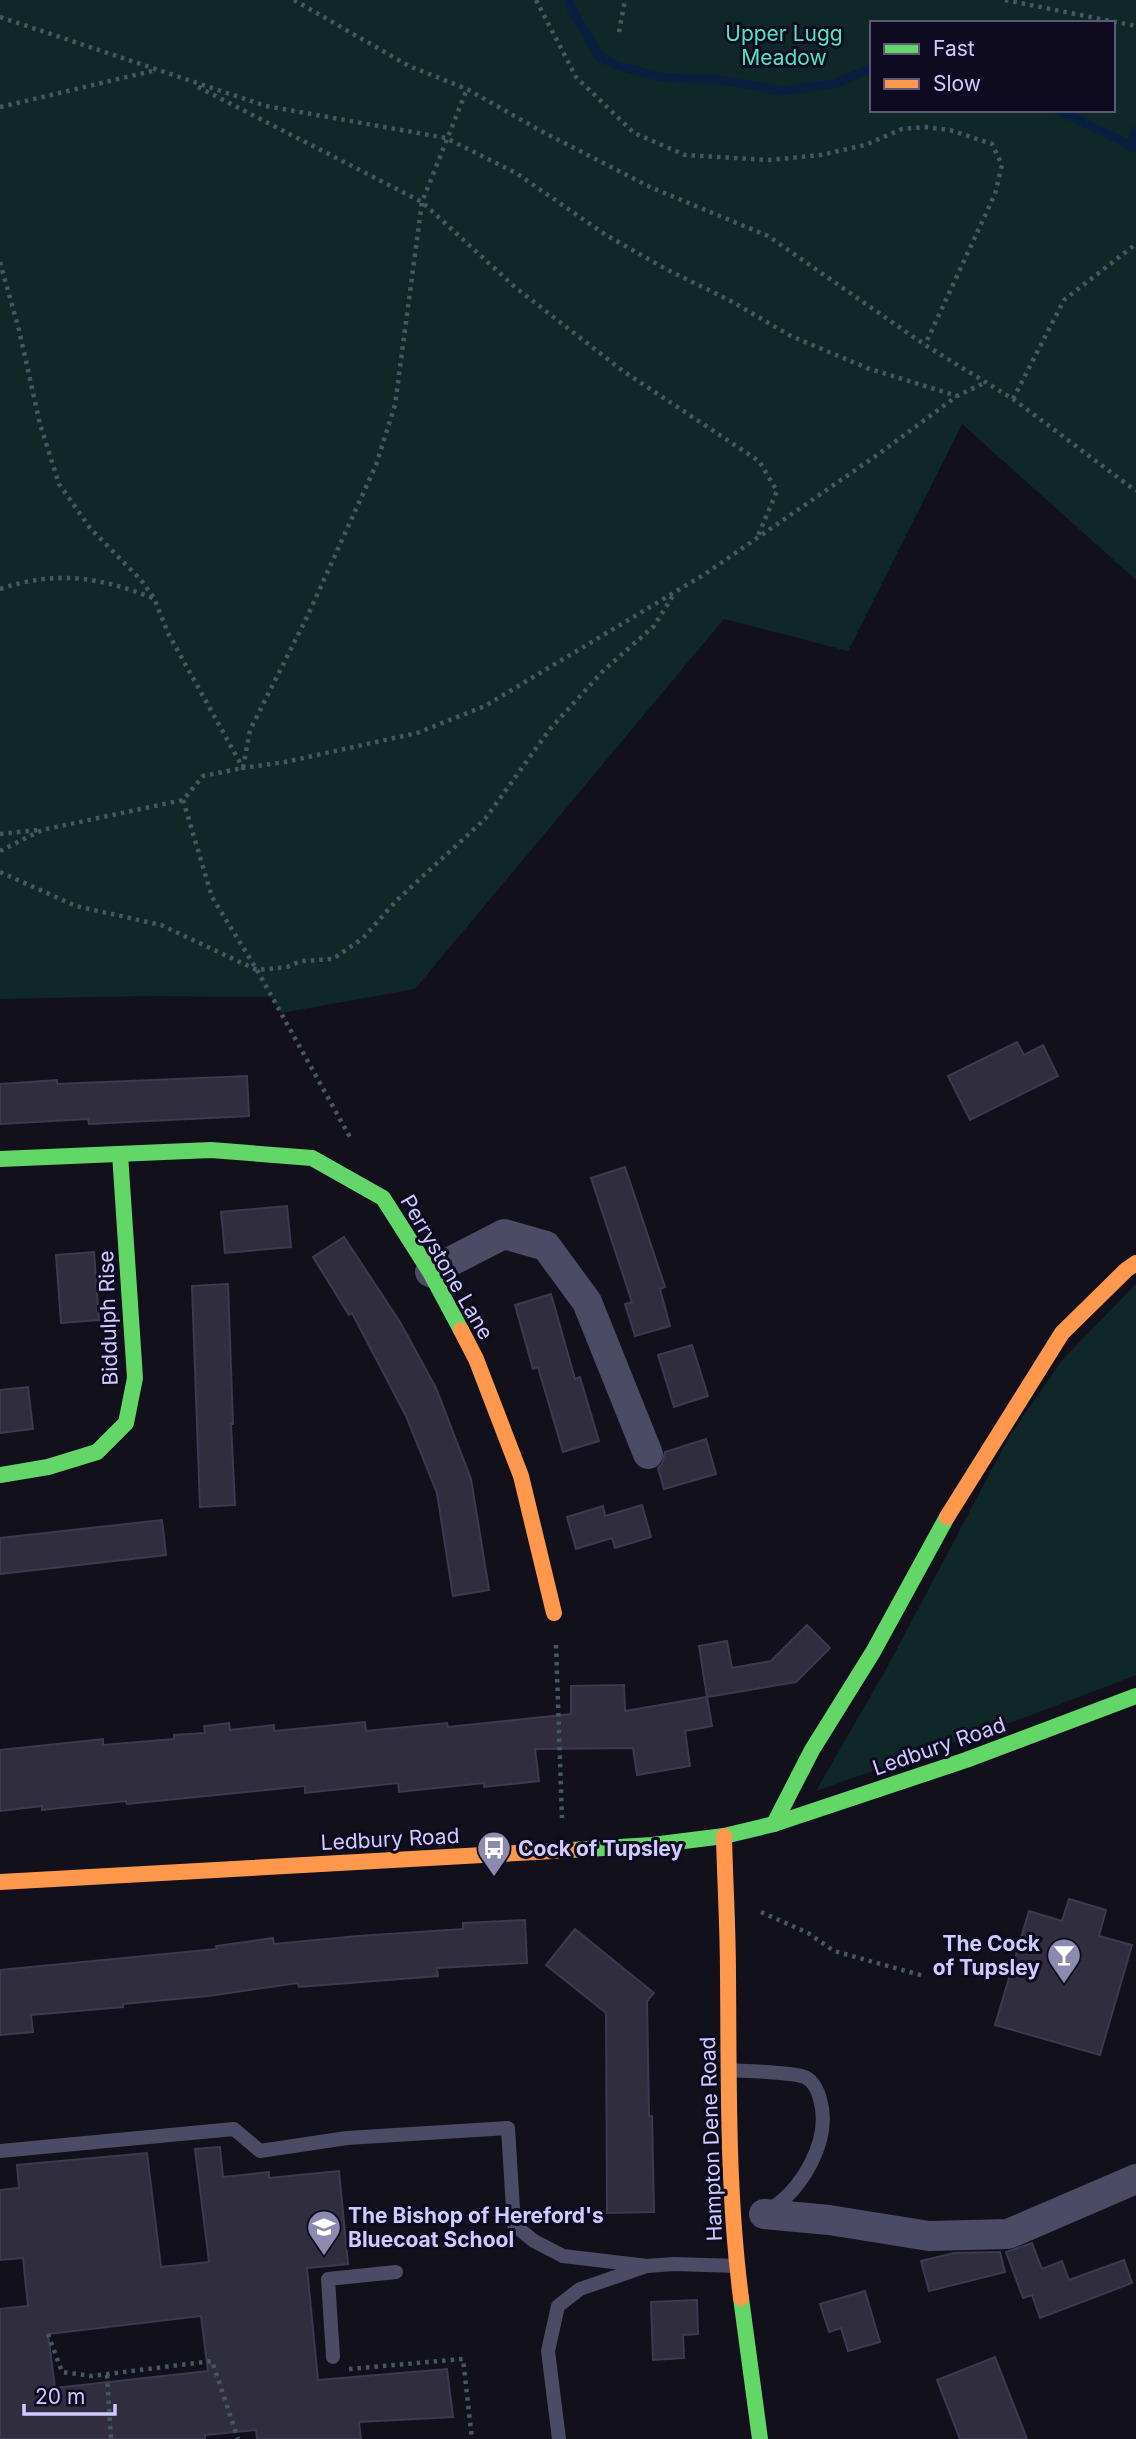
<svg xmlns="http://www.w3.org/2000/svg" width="1136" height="2439" viewBox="0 0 1136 2439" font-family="Inter,sans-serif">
  <rect width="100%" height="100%" fill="#12101b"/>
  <g fill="#0f2727" fill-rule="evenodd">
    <path d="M 0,0 L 1136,0 L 1136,580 L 962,424 L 848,651 L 724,619 L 415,989 L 281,1013 L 271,997 L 144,996 L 0,999 ZM 872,23 L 1113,23 L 1113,110 L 872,110 Z"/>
    <path d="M 1136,1284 L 1136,1675 L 1029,1716 L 816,1791 L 889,1664 L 1010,1435 L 1063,1359 Z"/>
  </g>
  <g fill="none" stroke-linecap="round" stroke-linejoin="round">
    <g stroke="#091f3f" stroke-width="9">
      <path d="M 569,0 L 572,10 L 599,56 L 618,66 L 665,78 L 724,80 L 781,91 L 834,84 L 872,68"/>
      <path d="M 1058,110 L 1136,148"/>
      <path d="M 1131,147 L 1136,131"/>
    </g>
  </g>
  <g fill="#302d3e" stroke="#3d3a50" stroke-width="2" fill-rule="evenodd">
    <path d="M 1017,1042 L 1024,1055 L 1043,1045 L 1058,1076 L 970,1120 L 948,1076 Z"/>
    <path d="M 247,1076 L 249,1116 L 89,1124 L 88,1119 L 0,1124 L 0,1084 L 57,1080 L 57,1084 Z"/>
    <path d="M 625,1167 L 665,1287 L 660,1289 L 670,1326 L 635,1336 L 625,1304 L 632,1302 L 591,1178 Z"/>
    <path d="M 287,1206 L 291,1247 L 225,1253 L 221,1212 Z"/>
    <path d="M 344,1237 L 400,1322 L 436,1388 L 471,1479 L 489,1590 L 453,1596 L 437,1493 L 406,1416 L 352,1313 L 349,1315 L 313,1257 Z"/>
    <path d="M 94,1252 L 99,1320 L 61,1323 L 56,1255 Z"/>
    <path d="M 228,1284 L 233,1424 L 231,1424 L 235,1505 L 200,1507 L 192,1286 Z"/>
    <path d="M 551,1294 L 575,1379 L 580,1377 L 599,1441 L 563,1452 L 538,1367 L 533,1369 L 515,1305 Z"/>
    <path d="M 692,1345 L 708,1396 L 674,1407 L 658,1355 Z"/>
    <path d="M 28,1387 L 33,1429 L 0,1433 L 0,1390 Z"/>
    <path d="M 706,1439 L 716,1474 L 664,1489 L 658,1468 L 662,1464 L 665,1452 Z"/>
    <path d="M 642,1505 L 651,1537 L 615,1548 L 612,1538 L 576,1549 L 567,1517 L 603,1506 L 605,1516 Z"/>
    <path d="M 162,1520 L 166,1555 L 0,1574 L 0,1538 Z"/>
    <path d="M 807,1625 L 830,1648 L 796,1682 L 707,1697 L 699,1646 L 727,1641 L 732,1668 L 771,1661 Z"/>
    <path d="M 624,1685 L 625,1711 L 707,1697 L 712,1726 L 685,1731 L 690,1766 L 637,1775 L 633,1748 L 535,1749 L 539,1781 L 484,1787 L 484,1783 L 399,1792 L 398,1783 L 305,1793 L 305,1786 L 127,1804 L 126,1801 L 42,1810 L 42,1806 L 0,1811 L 0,1750 L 103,1739 L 103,1745 L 174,1739 L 174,1735 L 205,1733 L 204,1726 L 229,1723 L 230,1730 L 274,1725 L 274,1731 L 365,1722 L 366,1731 L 447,1723 L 448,1727 L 571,1714 L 571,1686 Z"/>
    <path d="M 1069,1899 L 1106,1910 L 1099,1936 L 1132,1945 L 1100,2055 L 995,2025 L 1029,1911 L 1062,1921 Z"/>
    <path d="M 525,1920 L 527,1963 L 437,1968 L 438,1976 L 299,1987 L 298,1983 L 208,1996 L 123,2004 L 123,2007 L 31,2015 L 33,2032 L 0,2035 L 0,1970 L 217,1949 L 216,1946 L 273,1938 L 274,1944 L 358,1936 L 463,1929 L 463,1923 Z"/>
    <path d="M 575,1929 L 654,1993 L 647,2001 L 649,2116 L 652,2116 L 654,2212 L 607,2213 L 606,2013 L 546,1965 Z"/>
    <path d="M 220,2147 L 223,2177 L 269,2172 L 269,2178 L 339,2171 L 348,2264 L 307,2268 L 318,2380 L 447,2369 L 453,2417 L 359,2422 L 361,2439 L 257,2439 L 256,2430 L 205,2435 L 205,2439 L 0,2439 L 0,2309 L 28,2306 L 23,2258 L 0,2260 L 0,2190 L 19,2188 L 17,2165 L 147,2153 L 161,2267 L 209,2262 L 195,2149 ZM 201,2316 L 208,2371 L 55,2388 L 48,2334 Z"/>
    <path d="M 1032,2243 L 1042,2269 L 1062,2261 L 1069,2280 L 1124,2260 L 1132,2283 L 1040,2318 L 1032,2295 L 1023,2298 L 1006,2252 Z"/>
    <path d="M 1000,2252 L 1005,2272 L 929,2291 L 921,2261 L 954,2253 Z"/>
    <path d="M 865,2291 L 880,2342 L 848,2351 L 841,2328 L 829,2332 L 820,2304 Z"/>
    <path d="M 697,2300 L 698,2334 L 683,2335 L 684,2358 L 653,2360 L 651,2302 Z"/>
    <path d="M 995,2357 L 1027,2439 L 960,2439 L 937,2380 Z"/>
  </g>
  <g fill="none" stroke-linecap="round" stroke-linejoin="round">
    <g stroke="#465764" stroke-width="4.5" stroke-dasharray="3.5 5" stroke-linecap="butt">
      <path d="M 294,0 L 409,66 L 467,89 L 541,131 L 650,187 L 768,236 L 925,345 L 1013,399 L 1136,491"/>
      <path d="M 536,0 L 576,77 L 634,133 L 685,155 L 769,160 L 821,155 L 865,145 L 902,129 L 924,127 L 950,130 L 992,144 L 1002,165 L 995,194 L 925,345"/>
      <path d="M 1005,0 L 1136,26"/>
      <path d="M 0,17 L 266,106 L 446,138 L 516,173 L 606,235 L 666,269 L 729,300 L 791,336 L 867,368 L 957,396"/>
      <path d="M 619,32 L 625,0"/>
      <path d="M 198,87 L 422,202 L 516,288 L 623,371 L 759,461 L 777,491 L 757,538"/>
      <path d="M 0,107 L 152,71"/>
      <path d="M 0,262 L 19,330 L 40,424 L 59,484 L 90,528 L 141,580 L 154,598 L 168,633 L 243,768 L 285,762 L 417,733 L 485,706 L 705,574 L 880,453 L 957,396 L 984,383"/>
      <path d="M 1013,399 L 1064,300 L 1136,244"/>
      <path d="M 0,589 C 56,570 99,577 153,598"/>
      <path d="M 183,800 L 212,897 L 257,970 L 351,1139"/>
      <path d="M 0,834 L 38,830"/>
      <path d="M 0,851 L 42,830 L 183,800 L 203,776 L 243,768 L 250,730 L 307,617 L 376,465 L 395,405 L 422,202 L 467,89"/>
      <path d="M 0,872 L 76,906 L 161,925 L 257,970 L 287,967 L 301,961 L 333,959 L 363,938 L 396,901 L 485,819 L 550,729 L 603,671 L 654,626 L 674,594"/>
      <path d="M 556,1645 L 562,1818"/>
      <path d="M 761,1912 L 808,1933 L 834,1951 L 924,1976"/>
      <path d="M 48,2334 L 62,2372 L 92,2376 L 212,2361 L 238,2439"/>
      <path d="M 349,2369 L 463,2359 L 472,2439"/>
      <path d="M 107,2375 L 111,2439"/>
    </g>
    <g stroke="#4b4b65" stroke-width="14">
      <path d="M 729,2070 C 745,2071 792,2072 805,2077 C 813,2081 818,2091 820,2099 C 832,2140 802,2190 768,2211"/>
      <path d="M 0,2151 L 234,2129 L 260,2151 L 347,2138 L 508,2128 L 514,2225 L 534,2241 L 563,2256 L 647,2266"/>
      <path d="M 333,2357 L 328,2279 L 396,2272"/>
      <path d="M 559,2439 L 548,2351 L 558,2306 L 580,2289 L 647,2266 L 674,2264 L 737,2266"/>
    </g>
    <g stroke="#4b4b65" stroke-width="30">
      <path d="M 430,1272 L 504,1234 L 546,1246 L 587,1302 L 648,1454"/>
      <path d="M 764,2214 L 829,2220 L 929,2236 L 1008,2234 L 1136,2179"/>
    </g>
    <g stroke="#63d668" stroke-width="16">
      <path d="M 0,1159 L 211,1150 L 312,1158 L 383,1198 L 430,1272 L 461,1330"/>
      <path d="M 0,1475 L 48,1467 L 97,1452 L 126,1423 L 135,1378 L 120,1154"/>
      <path d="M 774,1824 L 812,1750 L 873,1652 L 947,1517"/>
      <path d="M 571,1850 L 652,1845 L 724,1836 L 774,1824 L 966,1760 L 1136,1696"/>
      <path d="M 741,2298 L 760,2439"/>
    </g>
    <g stroke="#ff974d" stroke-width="16">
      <path d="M 461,1330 L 476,1359 L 521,1476 L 554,1613"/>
      <path d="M 947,1517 L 1062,1333 L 1126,1270 L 1136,1263"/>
      <path d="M 724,1836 C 725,1882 728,1928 728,1974 C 729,2082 727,2191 741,2298"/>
      <path d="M 0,1882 L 571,1850"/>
    </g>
  </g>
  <defs>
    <g id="bus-pin" transform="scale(1.75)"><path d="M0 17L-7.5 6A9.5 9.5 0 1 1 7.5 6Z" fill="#8d8aaf" stroke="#0e0b20"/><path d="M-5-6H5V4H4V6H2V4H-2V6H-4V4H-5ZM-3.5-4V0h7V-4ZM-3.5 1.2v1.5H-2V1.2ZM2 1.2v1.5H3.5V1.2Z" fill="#fff"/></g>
    <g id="bar-pin" transform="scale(1.75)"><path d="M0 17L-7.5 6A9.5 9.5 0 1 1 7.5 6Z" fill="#8d8aaf" stroke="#0e0b20"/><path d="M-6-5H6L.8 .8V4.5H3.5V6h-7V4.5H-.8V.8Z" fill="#fff"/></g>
    <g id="school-pin" transform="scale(1.75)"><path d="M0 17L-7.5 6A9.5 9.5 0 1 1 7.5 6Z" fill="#8d8aaf" stroke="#0e0b20"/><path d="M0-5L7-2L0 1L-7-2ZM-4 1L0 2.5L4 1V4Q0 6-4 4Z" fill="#fff"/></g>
  </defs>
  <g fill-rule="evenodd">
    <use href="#bus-pin" x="494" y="1848"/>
    <use href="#bar-pin" x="1064" y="1955"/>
    <use href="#school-pin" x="324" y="2227"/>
  </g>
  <g text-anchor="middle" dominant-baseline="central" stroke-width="6" stroke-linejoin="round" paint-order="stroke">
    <g font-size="21" fill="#50e5bb" stroke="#0e0b20">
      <text x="784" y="33">Upper Lugg<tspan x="784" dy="24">Meadow</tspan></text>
    </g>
    <g font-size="21" fill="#cfcbff" stroke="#0e0b20">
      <text transform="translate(447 1267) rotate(60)">Perrystone Lane</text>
      <text transform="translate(108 1318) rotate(-92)">Biddulph Rise</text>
      <text transform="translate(939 1746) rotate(-19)">Ledbury Road</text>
      <text transform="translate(390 1839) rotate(-3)">Ledbury Road</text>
      <text transform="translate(711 2139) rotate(-92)">Hampton Dene Road</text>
    </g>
    <g font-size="21" font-weight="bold" fill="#cfcbff" stroke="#0e0b20" text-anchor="start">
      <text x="518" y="1848">Cock of Tupsley</text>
      <text x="1040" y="1943" text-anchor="end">The Cock<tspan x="1040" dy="24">of Tupsley</tspan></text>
      <text x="348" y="2215">The Bishop of Hereford's<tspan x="348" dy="24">Bluecoat School</tspan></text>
    </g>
  </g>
  <rect x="870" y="21" width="245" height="91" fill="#0e0b20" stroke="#5b5879" stroke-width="2"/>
  <rect x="884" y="44" width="35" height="10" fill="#63d668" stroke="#5b5879" stroke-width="2"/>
  <text x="933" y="56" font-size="21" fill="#cfcbff">Fast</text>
  <rect x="884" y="79" width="35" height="10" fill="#ff974d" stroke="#5b5879" stroke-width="2"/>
  <text x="933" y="91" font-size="21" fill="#cfcbff">Slow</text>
  <path d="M24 2404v10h91v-10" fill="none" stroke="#cfcbff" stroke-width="3.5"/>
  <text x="35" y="2404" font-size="21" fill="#cfcbff" stroke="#0e0b20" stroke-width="5" paint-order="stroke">20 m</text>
</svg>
